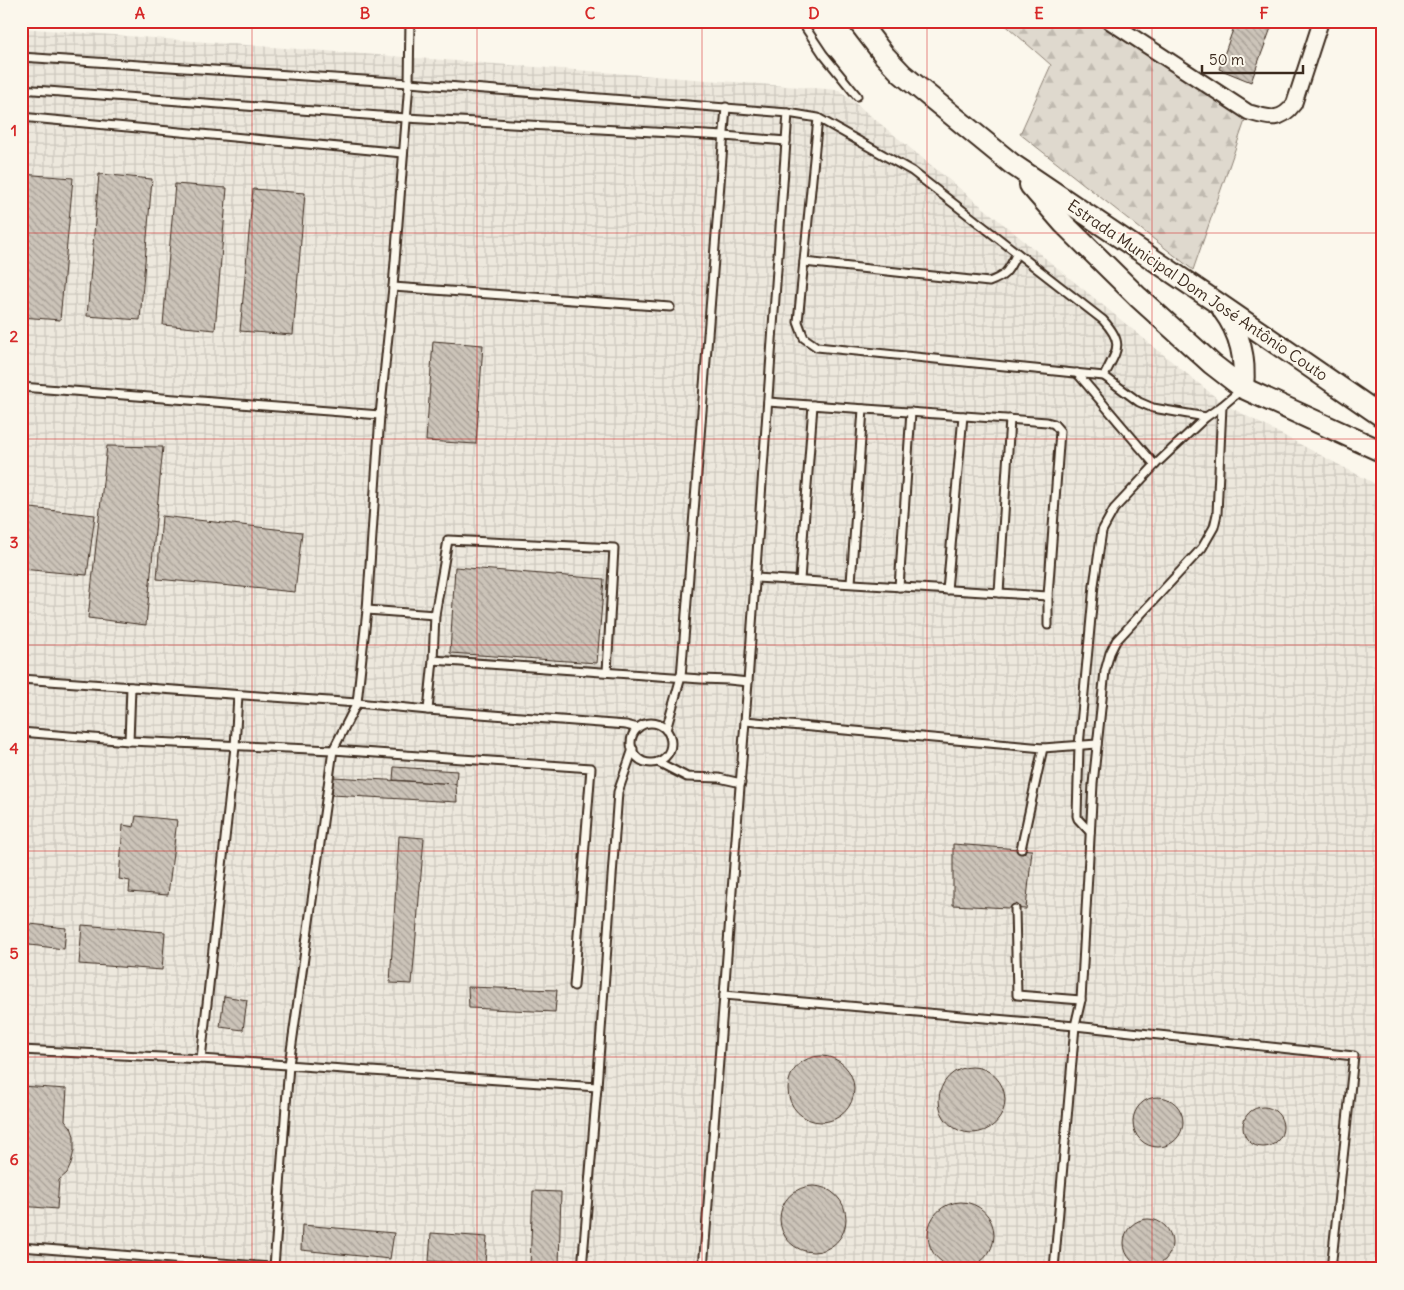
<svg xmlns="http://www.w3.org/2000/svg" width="1404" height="1290" viewBox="0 0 1404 1290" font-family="Delius,sans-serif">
  <defs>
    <pattern id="industrial-grid" width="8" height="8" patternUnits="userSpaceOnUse" patternTransform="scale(1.25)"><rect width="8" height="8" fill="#ede8dd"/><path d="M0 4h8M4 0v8" fill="none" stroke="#ccc7bd"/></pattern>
    <pattern id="forest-firs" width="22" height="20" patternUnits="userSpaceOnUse" patternTransform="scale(1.25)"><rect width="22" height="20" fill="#dfd9ce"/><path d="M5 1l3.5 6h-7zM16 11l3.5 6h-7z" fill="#c0bab0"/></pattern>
    <pattern id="building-back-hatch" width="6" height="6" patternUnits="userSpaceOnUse" patternTransform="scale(1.25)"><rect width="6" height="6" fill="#ccc4b9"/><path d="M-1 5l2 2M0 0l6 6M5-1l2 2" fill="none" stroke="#a79f96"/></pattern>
  </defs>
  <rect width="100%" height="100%" fill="#fbf7ec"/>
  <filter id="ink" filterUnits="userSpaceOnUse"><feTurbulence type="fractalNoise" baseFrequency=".02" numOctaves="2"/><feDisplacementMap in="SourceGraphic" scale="10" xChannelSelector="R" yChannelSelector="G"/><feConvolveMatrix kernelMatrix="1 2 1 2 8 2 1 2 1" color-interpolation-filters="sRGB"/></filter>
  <g filter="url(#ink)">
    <path fill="url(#industrial-grid)" d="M 21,28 L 839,90 L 1224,404 L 1383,488 L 1383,1269 L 21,1269 Z"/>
    <path fill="url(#forest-firs)" stroke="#8d8276" d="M 1001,21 L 1094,21 L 1247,115 L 1193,270 L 1020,134 L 1051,65 Z"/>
    <g fill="url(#building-back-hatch)" stroke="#3b2a1e">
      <path d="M 1236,21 L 1254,21 L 1271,28 L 1251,82 L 1219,69 Z"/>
      <path d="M 21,174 L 73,178 L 60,320 L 21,317 Z"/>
      <path d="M 99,174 L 152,179 L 140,320 L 87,316 Z"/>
      <path d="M 175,184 L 227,188 L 215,330 L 163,325 Z"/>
      <path d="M 253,189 L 305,193 L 293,335 L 240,331 Z"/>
      <path d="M 433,341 L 483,345 L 476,444 L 426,441 Z"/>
      <path d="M 107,446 L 163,447 L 146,625 L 88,618 Z"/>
      <path d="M 21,507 L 95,515 L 87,575 L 21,569 Z"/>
      <path d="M 162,516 L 302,532 L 295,592 L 157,579 Z"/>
      <path d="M 455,567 L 604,579 L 597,663 L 450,653 Z"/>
      <path d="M 394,767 L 457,771 L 456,784 L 393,780 Z"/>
      <path d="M 333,777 L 456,784 L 457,802 L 332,795 Z"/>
      <path d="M 136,816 L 177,820 L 168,895 L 129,892 L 130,881 L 119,879 L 123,825 L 134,827 Z"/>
      <path d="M 399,836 L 424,838 L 412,984 L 390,983 Z"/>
      <path d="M 953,844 L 1032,850 L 1026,909 L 953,905 Z"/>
      <path d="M 21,923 L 66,928 L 64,949 L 21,944 Z"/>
      <path d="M 82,925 L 165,932 L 162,970 L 79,964 Z"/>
      <path d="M 468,987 L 557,990 L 555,1012 L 469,1008 Z"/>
      <path d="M 224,996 L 247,1000 L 243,1030 L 220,1027 Z"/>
      <circle cx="821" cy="1089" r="33"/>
      <circle cx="972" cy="1100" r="33"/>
      <path d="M 21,1086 L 67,1089 L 65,1120 L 71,1127 L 74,1136 L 74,1150 L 71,1164 L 67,1173 L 59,1180 L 57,1209 L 21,1206 Z"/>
      <circle cx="1158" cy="1122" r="25"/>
      <circle cx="1263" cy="1127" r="20"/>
      <circle cx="813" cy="1219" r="33"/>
      <path d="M 533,1191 L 561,1192 L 559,1266 L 530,1265 Z"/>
      <circle cx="961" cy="1235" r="33"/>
      <circle cx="1148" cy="1243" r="24"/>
      <path d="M 302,1225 L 394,1233 L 390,1259 L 301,1250 Z"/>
      <path d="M 431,1233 L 487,1237 L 485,1264 L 429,1261 Z"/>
    </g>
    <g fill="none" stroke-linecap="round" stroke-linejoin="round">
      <g stroke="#3b2a1e" stroke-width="11">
        <g id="service">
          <path d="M 801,21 L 823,54 L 857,96"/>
          <path d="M 21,57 L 409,83 L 788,113 L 748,682 L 703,1269"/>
          <path d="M 21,89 L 406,118 L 724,136 L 786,141"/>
          <path d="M 788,113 L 818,118 L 912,171 L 1103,320 C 1125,344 1117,350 1104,376 L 817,347 L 804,338 L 798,322 L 818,118"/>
          <path d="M 21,117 L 403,153"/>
          <path d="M 804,262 L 989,282 C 1008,275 1008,270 1017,253"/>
          <path d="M 393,287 L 670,307"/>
          <path d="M 1077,373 L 1155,465"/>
          <path d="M 1104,376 L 1139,402 L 1153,408 L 1206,417 L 1222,406"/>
          <path d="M 21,387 L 380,415"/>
          <path d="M 768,402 L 1047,422 L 1054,424 L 1060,431 L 1048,596 L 1048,625"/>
          <path d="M 756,578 L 1048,596"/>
          <path d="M 800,580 L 813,405"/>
          <path d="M 851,583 L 863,409"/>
          <path d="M 899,587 L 911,412"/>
          <path d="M 947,590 L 963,416"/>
          <path d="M 999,593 L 1010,419"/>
          <path d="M 367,610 L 435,615"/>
          <path d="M 433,660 L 701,679 L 729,680 L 748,682"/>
          <path d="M 21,679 L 357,703 L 428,710 L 626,725 L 638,728"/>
          <path d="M 428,710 L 433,660 L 435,615 L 448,540 L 614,548 L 607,672"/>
          <path d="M 745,721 L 1043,748 L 1021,849"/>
          <circle cx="651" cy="743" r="20"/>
          <path d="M 666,730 L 681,677 L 726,107"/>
          <path d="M 21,732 L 129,741 L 333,750 L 591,768 L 574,986"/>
          <path d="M 129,741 L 131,687"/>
          <path d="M 1043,748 L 1097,744"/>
          <path d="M 658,762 L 687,777 L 719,778 L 741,783"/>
          <path d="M 1090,832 L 1078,819 L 1077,816 L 1079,746 L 1094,585 L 1102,531 L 1114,509 L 1155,465 L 1206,417"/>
          <path d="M 1015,909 L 1017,995 L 1081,1000 L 1075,1026 L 1054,1269"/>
          <path d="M 724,995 L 1075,1026 L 1354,1056 L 1331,1269"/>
          <path d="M 1081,1000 L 1093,784 L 1105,671 L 1110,653 L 1116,641 L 1202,548 L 1214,527 L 1217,514 L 1222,406 L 1241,390"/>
          <path d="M 21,1050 L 201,1059 L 597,1087"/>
          <path d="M 201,1059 L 235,747 L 238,695"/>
          <path d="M 21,1247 L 296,1269"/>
          <path d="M 274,1267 L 289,1065 L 333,750 L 357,703 L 367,610 L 380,415 L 393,287 L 409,83 L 410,21"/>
          <path d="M 582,1269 L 597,1087 L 618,792 L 633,749"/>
        </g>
      </g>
      <g stroke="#3b2a1e" stroke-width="18">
        <path id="minor" d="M 1109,21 L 1248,112 C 1268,118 1280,123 1294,104 L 1321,21"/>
      </g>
      <g stroke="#3b2a1e" stroke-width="24">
        <g id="secondary">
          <path d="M 858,21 L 884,55 L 902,74 L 1012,164 L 1216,302 L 1383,417"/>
          <path d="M 1030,185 L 1064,224 L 1138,297 L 1212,364 L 1243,388 L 1383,452"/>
          <path d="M 1223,310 C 1241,334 1246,359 1243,388"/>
        </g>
      </g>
      <use href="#service" stroke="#fbf7ec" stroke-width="7"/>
      <use href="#minor" stroke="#fbf7ec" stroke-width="14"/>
      <use href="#secondary" stroke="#fbf7ec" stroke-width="20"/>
    </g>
  </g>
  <path fill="none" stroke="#d62828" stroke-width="1" stroke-opacity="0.55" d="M 252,21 L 252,1269M 477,21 L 477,1269M 702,21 L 702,1269M 927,21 L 927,1269M 1152,21 L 1152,1269M 21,233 L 1383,233M 21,439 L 1383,439M 21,645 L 1383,645M 21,851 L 1383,851M 21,1057 L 1383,1057"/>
  <g text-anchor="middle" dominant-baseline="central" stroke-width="4" stroke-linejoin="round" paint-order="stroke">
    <g font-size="16" fill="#3b2a1e" stroke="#fbf7ec">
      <text transform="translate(1198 290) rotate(34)">Estrada Municipal Dom José Antônio Couto</text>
    </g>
  </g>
  <rect width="1404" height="1290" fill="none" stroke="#fbf7ec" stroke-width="55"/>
  <path d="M1202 65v8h101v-8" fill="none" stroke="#3b2a1e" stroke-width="2.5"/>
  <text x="1209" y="65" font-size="15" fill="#3b2a1e" stroke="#fbf7ec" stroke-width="4" paint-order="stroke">50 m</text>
  <rect x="28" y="28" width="1348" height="1234" fill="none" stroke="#d62828" stroke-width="2"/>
  <g font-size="16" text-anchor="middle" font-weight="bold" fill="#d62828">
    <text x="140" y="19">A</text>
    <text x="365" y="19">B</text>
    <text x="590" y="19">C</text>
    <text x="814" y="19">D</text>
    <text x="1039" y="19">E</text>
    <text x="1264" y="19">F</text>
    <text x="14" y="136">1</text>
    <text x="14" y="342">2</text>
    <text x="14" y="548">3</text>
    <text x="14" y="754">4</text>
    <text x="14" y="959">5</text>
    <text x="14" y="1165">6</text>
  </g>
</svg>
